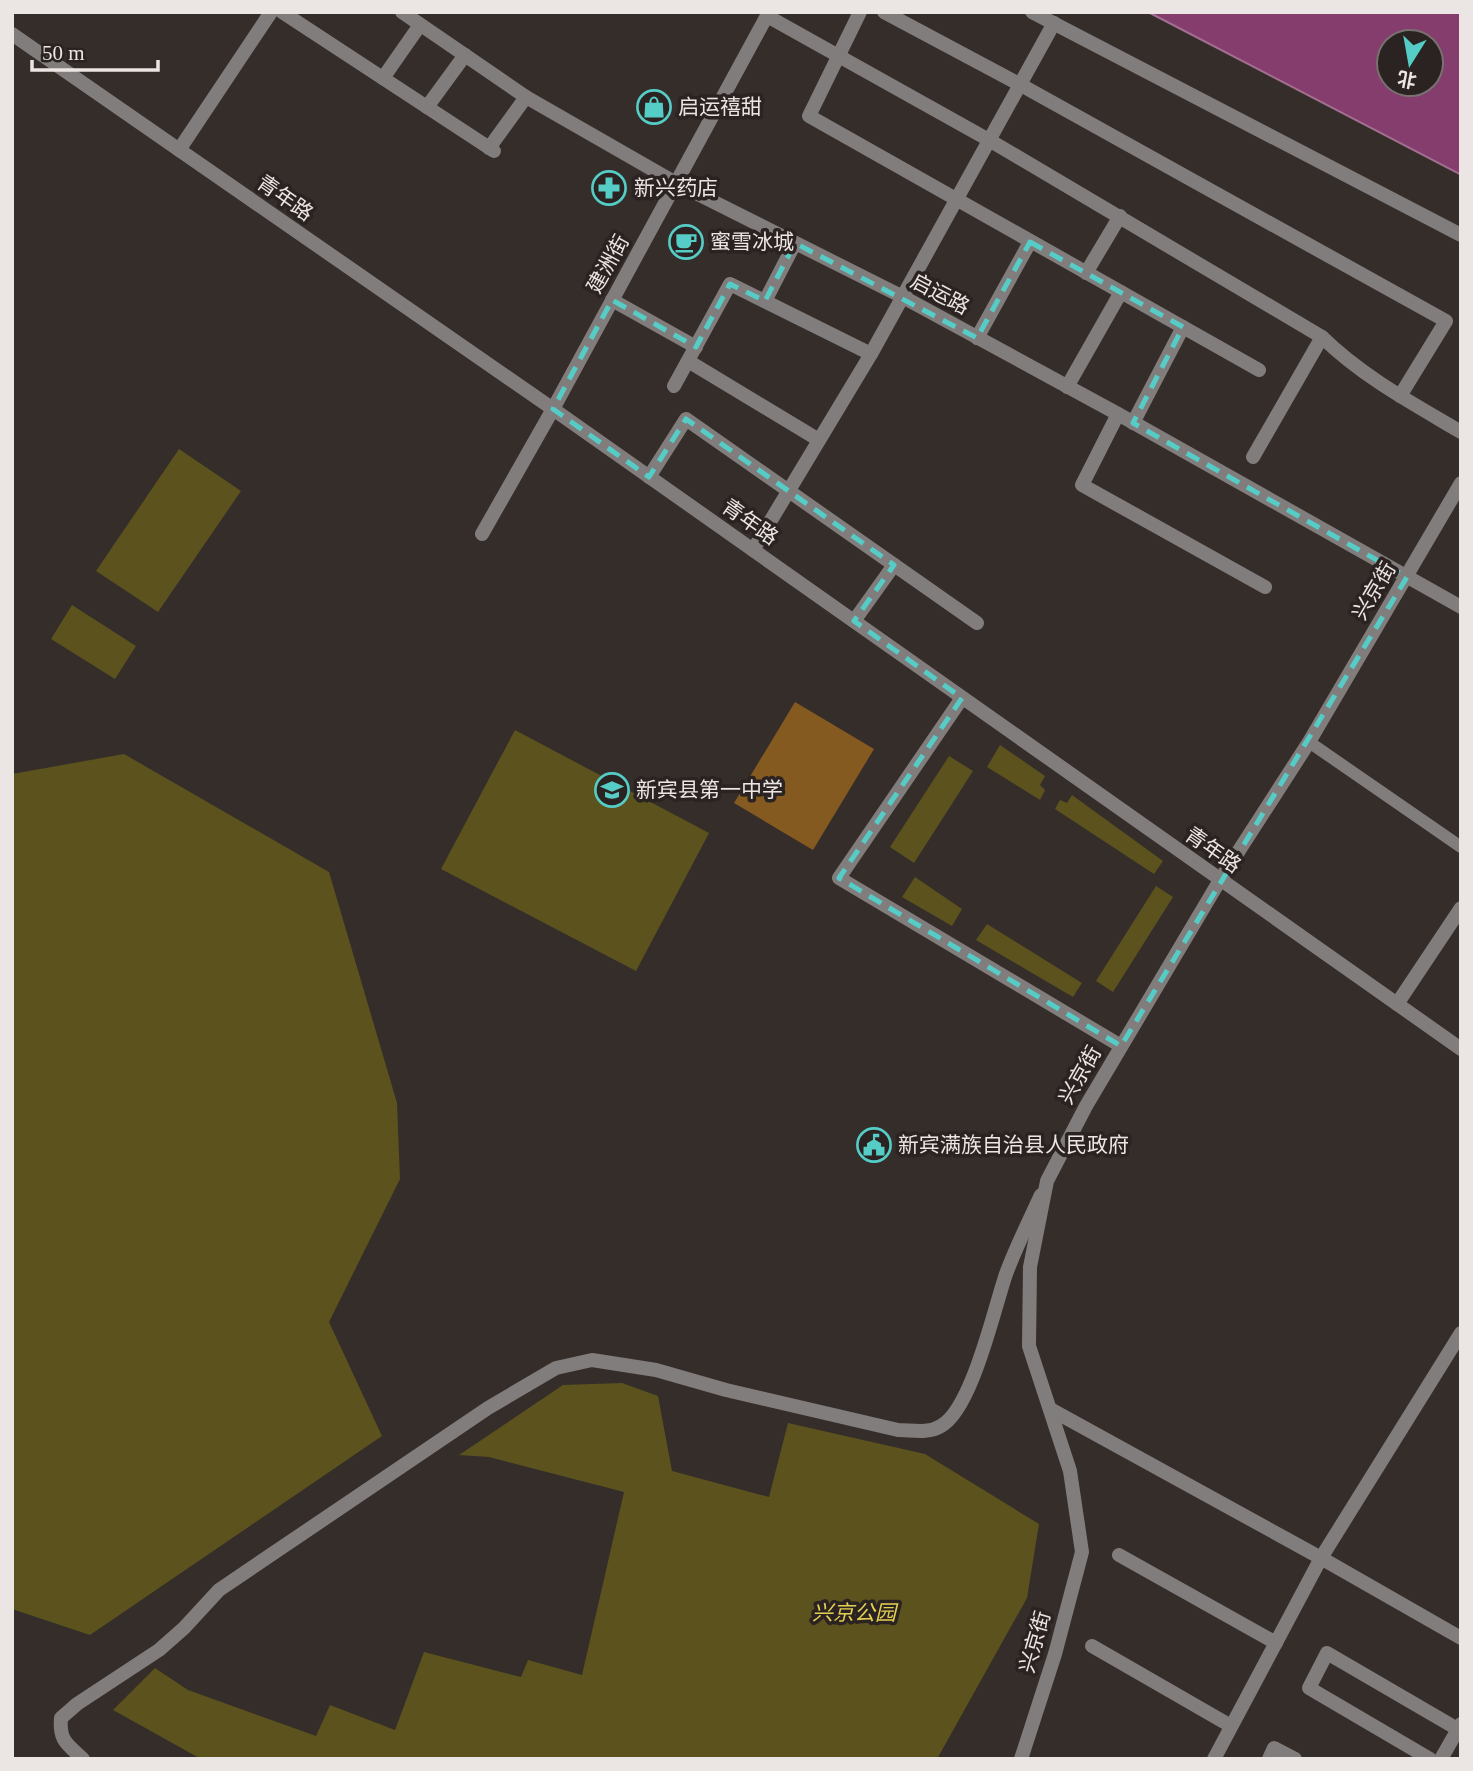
<svg xmlns="http://www.w3.org/2000/svg" width="1473" height="1771" viewBox="0 0 1473 1771" font-family="'Times New Roman','Noto Sans SC',serif">
  <rect width="100%" height="100%" fill="#352d2a"/>
  <g fill="#5b521d">
    <path d="M 179,449 L 241,491 L 158,612 L 96,571 Z"/>
    <path d="M 72,605 L 136,646 L 115,679 L 51,639 Z"/>
    <path d="M 515,730 L 709,833 L 636,971 L 441,869 Z"/>
    <path d="M 1000,745 L 1045,776 L 1040,785 L 1045,790 L 1040,800 L 987,767 Z"/>
    <path d="M 124,754 L 329,872 L 397,1103 L 400,1179 L 329,1322 L 382,1436 L 90,1635 L 12,1609 L 12,774 Z"/>
    <path d="M 949,756 L 973,771 L 914,863 L 890,847 Z"/>
    <path d="M 1072,795 L 1163,861 L 1154,874 L 1055,809 L 1060,800 L 1067,803 Z"/>
    <path d="M 915,877 L 962,909 L 952,926 L 902,897 Z"/>
    <path d="M 1156,886 L 1173,897 L 1113,992 L 1096,981 Z"/>
    <path d="M 987,924 L 1082,983 L 1073,997 L 976,940 Z"/>
    <path d="M 622,1383 L 658,1396 L 672,1471 L 769,1497 L 788,1423 L 925,1454 L 1039,1524 L 1027,1598 L 937,1759 L 201,1759 L 113,1710 L 155,1668 L 188,1690 L 316,1736 L 330,1705 L 395,1730 L 424,1652 L 521,1677 L 528,1660 L 582,1675 L 624,1492 L 489,1457 L 459,1455 L 563,1385 Z"/>
  </g>
  <path fill="#843d6d" stroke="#a36f90" stroke-width="2" fill-rule="evenodd" d="M 1148,12 L 1461,12 L 1461,175 L 1456,172 ZM 1389,42 L 1431,42 L 1431,84 L 1389,84 Z"/>
  <path fill="#855a20" d="M 795,702 L 874,749 L 813,850 L 734,803 Z"/>
  <g fill="none" stroke-linecap="round" stroke-linejoin="round">
    <path stroke="#827d7d" stroke-width="12" d="M 1309,742 L 1461,847"/>
    <g stroke="#827d7d" stroke-width="14">
      <path d="M 282,12 L 494,151"/>
      <path d="M 860,12 L 809,116 L 1259,370"/>
      <path d="M 884,12 L 1019,84 L 1446,321 L 1400,396"/>
      <path d="M 1032,12 L 1461,235"/>
      <path d="M 767,16 L 989,140 L 1322,337 C 1363,377 1412,403 1461,432"/>
      <path d="M 383,78 L 420,25"/>
      <path d="M 427,107 L 465,55"/>
      <path d="M 489,148 L 526,97"/>
      <path d="M 179,150 L 271,12"/>
      <path d="M 1086,273 L 1120,216"/>
      <path d="M 612,300 L 696,347"/>
      <path d="M 765,301 L 795,243"/>
      <path d="M 977,338 L 1030,242"/>
      <path d="M 688,361 L 819,440"/>
      <path d="M 674,386 L 730,284 L 871,354"/>
      <path d="M 1067,387 L 1121,292"/>
      <path d="M 1118,414 L 1082,485 L 1265,587"/>
      <path d="M 1133,423 L 1183,327"/>
      <path d="M 1253,457 L 1322,337"/>
      <path d="M 649,477 L 686,419 L 977,623"/>
      <path d="M 753,550 L 871,354 L 1054,23"/>
      <path d="M 854,621 L 894,565"/>
      <path d="M 962,698 L 839,878 L 1121,1046"/>
      <path d="M 1397,1004 L 1461,908"/>
      <path d="M 1050,1409 L 1321,1558 L 1461,1638"/>
      <path d="M 1119,1555 L 1276,1643"/>
      <path d="M 1092,1646 L 1231,1726"/>
      <path d="M 83,1759 C 67,1744 59,1741 61,1718 L 77,1704 L 159,1650 L 184,1628 L 219,1590 L 488,1408 L 556,1368 L 592,1360 L 656,1370 L 726,1390 L 898,1430 C 912,1430 928,1434 941,1426 C 972,1409 994,1309 1006,1274 C 1016,1247 1029,1221 1041,1195"/>
      <path d="M 1214,1759 L 1321,1558 L 1461,1333"/>
      <path d="M 1269,1759 L 1274,1748 L 1295,1759"/>
      <path d="M 1430,1759 L 1309,1688 L 1327,1653 L 1461,1731"/>
      <path d="M 1441,1759 L 1461,1724"/>
    </g>
    <g stroke="#827d7d" stroke-width="14">
      <path d="M 402,12 L 526,97 L 676,183 L 903,297 L 1118,414 L 1461,607"/>
      <path d="M 12,34 L 553,409 L 1461,1049"/>
      <path d="M 482,534 L 553,409 L 769,12"/>
      <path d="M 1021,1759 L 1055,1654 L 1082,1552 L 1070,1471 L 1029,1346 L 1030,1267 L 1047,1181 L 1086,1106 L 1220,880 L 1309,742 L 1461,483"/>
    </g>
  </g>
  <path fill="none" stroke="#55cdc6" stroke-width="5" stroke-dasharray="14 9" stroke-linejoin="round" d="M 1030,242 L 1183,327 L 1133,423 L 1407,577 L 1121,1046 L 839,878 L 962,698 L 854,621 L 894,565 L 686,419 L 649,477 L 553,409 L 612,300 L 696,347 L 730,284 L 765,301 L 795,243 L 977,338 Z"/>
  <defs>
    <g id="shop-ring" transform="scale(1.75)"><circle r="9.5" fill="#2b2321" stroke="#55cdc6" stroke-width="1.5"/><path d="M-5-2.5h2.3a2.7 3.5 0 0 1 5.4 0H5L5.5 6h-11ZM-1.5-2.5h3a1.5 2.3 0 0 0-3 0Z" fill="#55cdc6"/></g>
    <g id="pharmacy-ring" transform="scale(1.75)"><circle r="9.5" fill="#2b2321" stroke="#55cdc6" stroke-width="1.5"/><path d="M-2-6h4v4h4v4h-4v4h-4v-4h-4v-4h4Z" fill="#55cdc6"/></g>
    <g id="cafe-ring" transform="scale(1.75)"><circle r="9.5" fill="#2b2321" stroke="#55cdc6" stroke-width="1.5"/><path d="M-5.5-4.5H6V0H3Q3 3.5 0 3.5H-2.5Q-5.5 3.5-5.5 0ZM3-3.2v2h1.7v-2ZM-6 4.5H4V6H-6Z" fill="#55cdc6"/></g>
    <g id="school-ring" transform="scale(1.75)"><circle r="9.5" fill="#2b2321" stroke="#55cdc6" stroke-width="1.5"/><path d="M0-5L7-2L0 1L-7-2ZM-4 1L0 2.5L4 1V4Q0 6-4 4Z" fill="#55cdc6"/></g>
    <g id="civic-ring" transform="scale(1.75)"><circle r="9.5" fill="#2b2321" stroke="#55cdc6" stroke-width="1.5"/><path d="M-.6-6.5H3V-4.5H.6V-3L4-1V1h2V6H-6V1h2V-1L-.6-3ZM-1.2 2.5V6h2.4V2.5Z" fill="#55cdc6"/></g>
  </defs>
  <g fill-rule="evenodd">
    <use href="#shop-ring" x="654" y="107"/>
    <use href="#pharmacy-ring" x="609" y="188"/>
    <use href="#cafe-ring" x="686" y="242"/>
    <use href="#school-ring" x="612" y="790"/>
    <use href="#civic-ring" x="874" y="1145"/>
  </g>
  <g text-anchor="middle" dominant-baseline="central" stroke-width="7" stroke-linejoin="round" paint-order="stroke">
    <g font-size="21" fill="#ebe5e3" stroke="#2b2321" text-anchor="start">
      <text x="678" y="107">启运禧甜</text>
      <text x="634" y="188">新兴药店</text>
      <text x="710" y="242">蜜雪冰城</text>
      <text x="636" y="790">新宾县第一中学</text>
      <text x="898" y="1145">新宾满族自治县人民政府</text>
    </g>
    <g font-size="21" fill="#ebe5e3" stroke="#2b2321">
      <text transform="translate(285 198) rotate(35)">青年路</text>
      <text transform="translate(608 264) rotate(-61)">建洲街</text>
      <text transform="translate(940 294) rotate(28)">启运路</text>
      <text transform="translate(750 522) rotate(35)">青年路</text>
      <text transform="translate(1374 591) rotate(-59)">兴京街</text>
      <text transform="translate(1213 850) rotate(35)">青年路</text>
      <text transform="translate(1080 1075) rotate(-60)">兴京街</text>
      <text transform="translate(1035 1642) rotate(-74)">兴京街</text>
    </g>
    <g font-size="21" font-style="italic" fill="#e3cf52" stroke="#2b2321">
      <text x="854" y="1613">兴京公园</text>
    </g>
  </g>
  <rect width="1473" height="1771" fill="none" stroke="#ebe5e3" stroke-width="28"/>
  <g transform="translate(1410 63) rotate(191)"><circle r="33" fill="#2b2321" stroke="#78716f" stroke-width="2"/>
  <path d="M0-5L12 26L0 18L-12 26Z" fill="#55cdc6"/>
  <text y="-10" font-size="19" font-weight="bold" text-anchor="middle" fill="#ebe5e3">北</text>
  </g>
  <path d="M32 60v10h126v-10" fill="none" stroke="#ebe5e3" stroke-width="3.5"/>
  <text x="42" y="60" font-size="21" fill="#ebe5e3" stroke="#2b2321" stroke-width="5" paint-order="stroke">50 m</text>
</svg>
